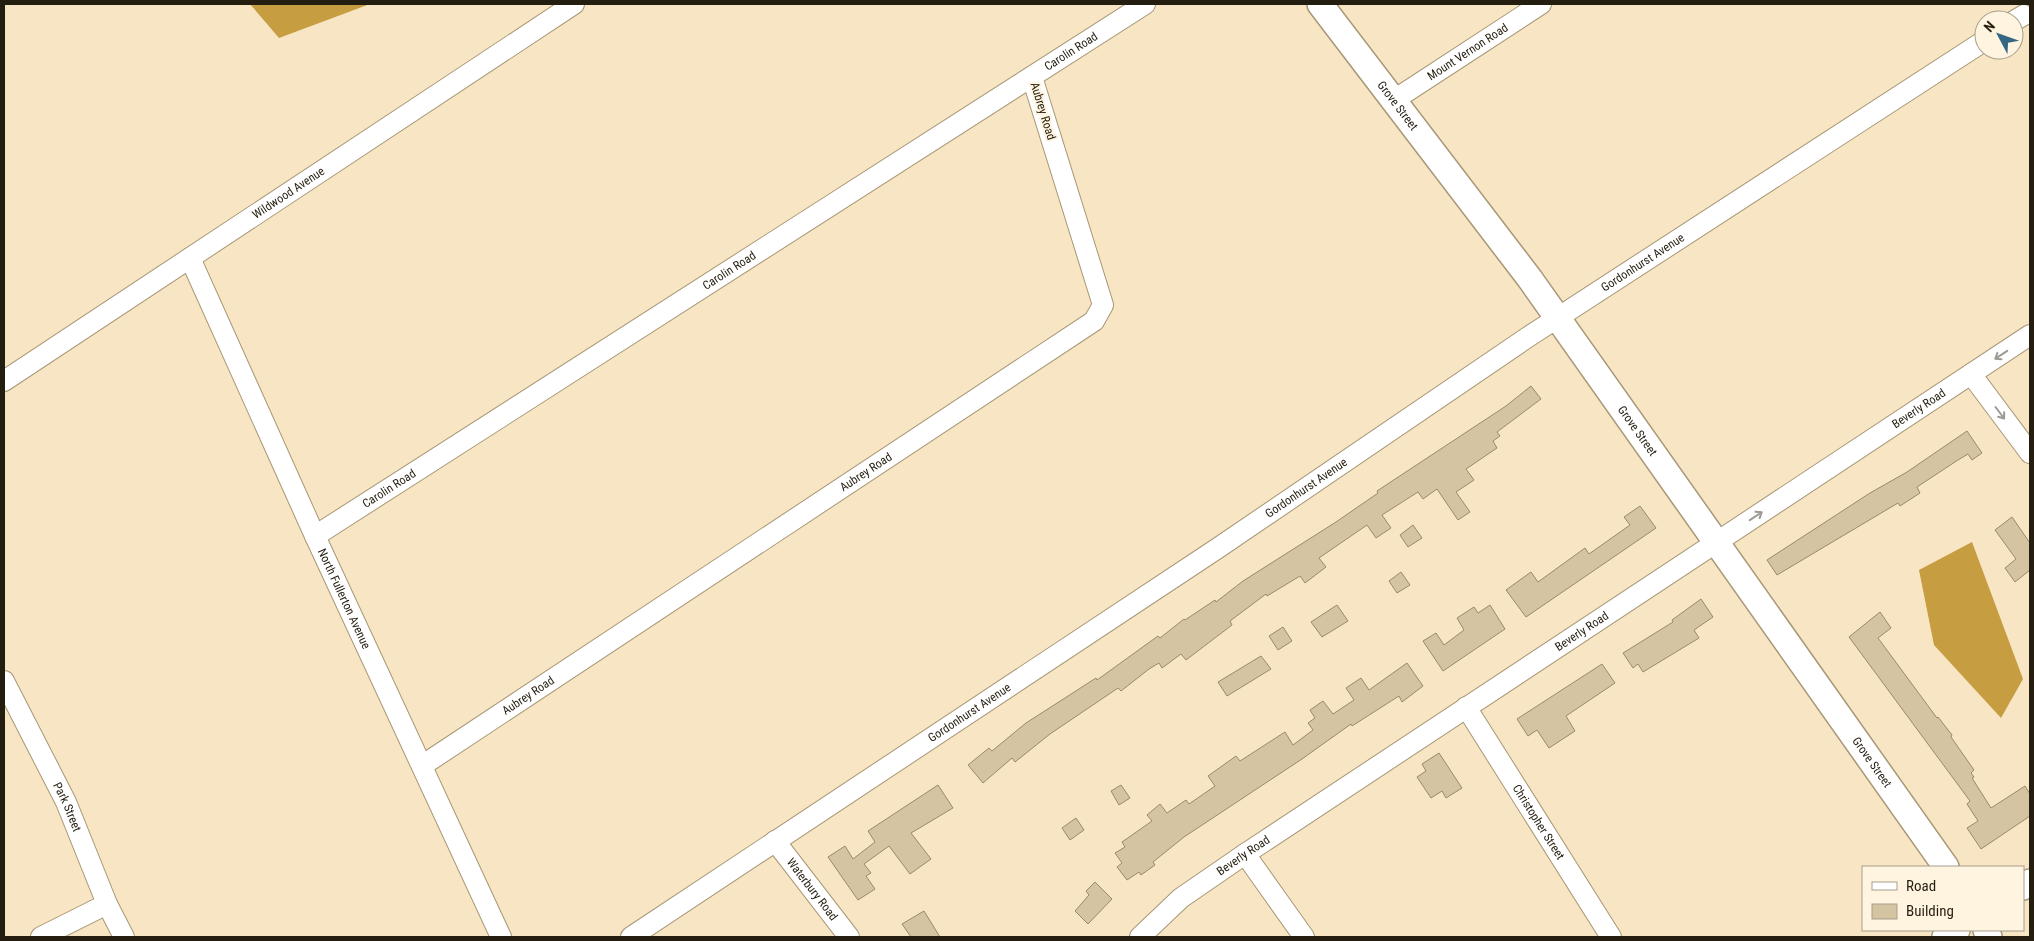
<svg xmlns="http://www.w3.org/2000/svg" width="2034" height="941" viewBox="0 0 2034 941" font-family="'Roboto Condensed',sans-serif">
  <rect width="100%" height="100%" fill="#f7e5c3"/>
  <g fill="#c79d41">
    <path d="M 250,4 L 370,4 L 279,38 Z"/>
    <path d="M 1972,542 L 2023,679 L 2001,718 L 1934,645 L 1919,570 Z"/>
  </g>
  <g fill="#d5c4a2" stroke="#9a8a6a">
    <path d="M 1531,386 L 1541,399 L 1497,432 L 1500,436 L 1493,441 L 1497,448 L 1466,469 L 1474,480 L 1456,492 L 1470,512 L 1458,520 L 1437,489 L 1423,499 L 1418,492 L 1382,515 L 1391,528 L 1376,538 L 1367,525 L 1319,558 L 1326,567 L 1305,583 L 1300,576 L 1267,596 L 1266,594 L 1230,621 L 1232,625 L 1186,660 L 1181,654 L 1162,668 L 1159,663 L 1149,669 L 1121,691 L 1118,688 L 1050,734 L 1015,762 L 1012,758 L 983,783 L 968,765 L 989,748 L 992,751 L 1026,723 L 1096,678 L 1097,680 L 1158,636 L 1160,638 L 1184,619 L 1185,620 L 1215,600 L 1216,602 L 1243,581 L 1336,522 L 1378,493 L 1377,491 L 1506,406 Z"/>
    <path d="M 1967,431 L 1982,453 L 1972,460 L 1968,454 L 1958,460 L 1917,487 L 1920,493 L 1900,506 L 1898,503 L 1777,575 L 1767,560 L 1870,493 L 1907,472 Z"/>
    <path d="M 1640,506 L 1656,528 L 1526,617 L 1506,590 L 1531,572 L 1538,582 L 1585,548 L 1589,554 L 1630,525 L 1624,517 Z"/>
    <path d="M 2012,517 L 2030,543 L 2030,570 L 2015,582 L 2005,568 L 2016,559 L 1995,530 Z"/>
    <path d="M 1413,525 L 1422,538 L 1408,547 L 1400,535 Z"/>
    <path d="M 1401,572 L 1410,585 L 1397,593 L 1389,581 Z"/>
    <path d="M 1701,599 L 1713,617 L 1694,630 L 1699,638 L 1643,672 L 1638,664 L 1633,668 L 1623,653 L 1673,622 L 1672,620 Z"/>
    <path d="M 1337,605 L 1348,621 L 1322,637 L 1311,622 Z"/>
    <path d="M 1490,605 L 1505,629 L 1443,671 L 1423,641 L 1436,633 L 1444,645 L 1464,630 L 1457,618 L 1474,607 L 1478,613 Z"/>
    <path d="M 1880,612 L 1891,628 L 1878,638 L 1937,718 L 1938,717 L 1952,735 L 1951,737 L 1974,770 L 1971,773 L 1974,777 L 1972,778 L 1991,808 L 2025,786 L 2030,794 L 2030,816 L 1981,849 L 1967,828 L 1978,821 L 1967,804 L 1970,801 L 1849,637 Z"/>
    <path d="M 1283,627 L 1292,641 L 1278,650 L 1269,636 Z"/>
    <path d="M 1261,656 L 1271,669 L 1227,696 L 1218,682 Z"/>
    <path d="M 1407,663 L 1423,686 L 1402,702 L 1399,696 L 1352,726 L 1351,724 L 1302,759 L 1184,837 L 1153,862 L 1155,865 L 1141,875 L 1139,872 L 1127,880 L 1117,867 L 1122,863 L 1115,853 L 1125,847 L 1122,842 L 1152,821 L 1147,815 L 1160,804 L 1167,813 L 1186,800 L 1189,804 L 1215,786 L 1208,776 L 1236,756 L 1240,761 L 1285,732 L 1293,745 L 1313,730 L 1308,723 L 1315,718 L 1310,710 L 1323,701 L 1333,714 L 1354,700 L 1346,688 L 1361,678 L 1369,690 Z"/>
    <path d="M 1602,664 L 1615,683 L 1566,716 L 1575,731 L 1549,748 L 1537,730 L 1528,736 L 1517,719 Z"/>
    <path d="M 1439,753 L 1462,788 L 1446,798 L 1442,791 L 1431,798 L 1417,777 L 1426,771 L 1422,764 Z"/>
    <path d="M 938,785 L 953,808 L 911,833 L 931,859 L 910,874 L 889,846 L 864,864 L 871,873 L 866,876 L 875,889 L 858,900 L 828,857 L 845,846 L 853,859 L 875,842 L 868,831 Z"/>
    <path d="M 1121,785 L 1130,798 L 1119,805 L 1111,791 Z"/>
    <path d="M 1076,818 L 1084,830 L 1070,840 L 1062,828 Z"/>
    <path d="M 1095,882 L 1112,899 L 1088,924 L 1075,911 L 1089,895 L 1086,891 Z"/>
    <path d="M 924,911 L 940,937 L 911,937 L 902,924 Z"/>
  </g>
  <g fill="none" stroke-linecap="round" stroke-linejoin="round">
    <g stroke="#a79776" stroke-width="22">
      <g id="minor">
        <path d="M 2014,21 L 2024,15"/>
        <path id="s1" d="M 1394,100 L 1541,4"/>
        <path id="s2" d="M 190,258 L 315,536 L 501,937"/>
        <path d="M 1971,374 L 2030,453"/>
        <path id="s3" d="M 4,381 L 574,4"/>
        <path id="s4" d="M 315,536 L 1145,4"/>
        <path id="s5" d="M 4,681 L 66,802 L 107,904 L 124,937"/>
        <path id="s6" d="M 1466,707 L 1611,937"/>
        <path id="s7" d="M 423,765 L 1094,321 L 1103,305 L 1032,77"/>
        <path id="s8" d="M 775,841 L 849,937"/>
        <path d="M 1245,854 L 1304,937"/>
        <path d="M 41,937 L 107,904"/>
        <path id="s9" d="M 631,937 L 1218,548 L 1528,337 L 1984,41"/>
        <path id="s10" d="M 1140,937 L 1181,898 L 1245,854 L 2030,335"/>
      </g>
    </g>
    <g stroke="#a79776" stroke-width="28">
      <g id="major">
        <path id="s11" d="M 1320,4 L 1530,279 L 1946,867"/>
        <path d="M 2023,887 L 2030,882"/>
        <path d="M 1986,930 L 1989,937"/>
        <path d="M 1945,937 L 1957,930"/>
      </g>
    </g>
    <use href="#minor" stroke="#fff" stroke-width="20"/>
    <use href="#major" stroke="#fff" stroke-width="25"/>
  </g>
  <defs><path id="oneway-shaft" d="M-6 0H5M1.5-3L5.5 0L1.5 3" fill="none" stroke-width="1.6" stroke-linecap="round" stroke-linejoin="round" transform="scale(1.25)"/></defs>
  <g stroke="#9c9a94">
    <use href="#oneway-shaft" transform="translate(2001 355) rotate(147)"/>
    <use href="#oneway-shaft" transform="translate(2000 413) rotate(53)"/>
    <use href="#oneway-shaft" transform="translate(1756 516) rotate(-34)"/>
  </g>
  <g text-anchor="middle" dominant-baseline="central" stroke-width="4" stroke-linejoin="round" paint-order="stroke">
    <g font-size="12" fill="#241e11" stroke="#fef4df">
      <text stroke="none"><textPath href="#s4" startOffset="898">Carolin Road</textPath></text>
      <text stroke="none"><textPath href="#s1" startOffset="88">Mount Vernon Road</textPath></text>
      <text stroke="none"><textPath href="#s11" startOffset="128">Grove Street</textPath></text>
      <text transform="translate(1043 111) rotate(73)">Aubrey Road</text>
      <text stroke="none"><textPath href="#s3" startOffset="341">Wildwood Avenue</textPath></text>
      <text stroke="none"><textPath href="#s9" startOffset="1216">Gordonhurst Avenue</textPath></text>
      <text stroke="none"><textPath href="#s4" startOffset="492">Carolin Road</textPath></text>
      <text stroke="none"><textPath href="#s10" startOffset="942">Beverly Road</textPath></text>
      <text stroke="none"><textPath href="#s11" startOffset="532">Grove Street</textPath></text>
      <text stroke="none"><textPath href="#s7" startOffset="531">Aubrey Road</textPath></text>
      <text stroke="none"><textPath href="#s9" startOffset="811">Gordonhurst Avenue</textPath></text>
      <text stroke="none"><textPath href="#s4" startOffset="88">Carolin Road</textPath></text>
      <text stroke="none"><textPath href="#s2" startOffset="374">North Fullerton Avenue</textPath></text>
      <text stroke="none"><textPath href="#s10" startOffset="538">Beverly Road</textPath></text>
      <text stroke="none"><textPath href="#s7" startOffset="126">Aubrey Road</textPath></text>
      <text stroke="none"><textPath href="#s9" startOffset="406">Gordonhurst Avenue</textPath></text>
      <text stroke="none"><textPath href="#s11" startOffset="938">Grove Street</textPath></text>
      <text stroke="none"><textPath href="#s5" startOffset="141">Park Street</textPath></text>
      <text stroke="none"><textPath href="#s6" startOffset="136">Christopher Street</textPath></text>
      <text stroke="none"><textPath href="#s10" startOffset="132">Beverly Road</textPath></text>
      <text stroke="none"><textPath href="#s8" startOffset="61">Waterbury Road</textPath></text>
    </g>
  </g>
  <rect width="2034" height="941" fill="none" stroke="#241e11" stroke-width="10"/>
  <rect x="1862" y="866" width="162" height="65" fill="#fef4df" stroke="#a79e8d"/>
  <rect x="1872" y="882" width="25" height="8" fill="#ffffff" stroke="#a79e8d"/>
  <text x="1906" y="891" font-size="15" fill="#241e11">Road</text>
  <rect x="1872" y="904" width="25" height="15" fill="#d5c4a2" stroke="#a79e8d"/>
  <text x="1906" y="916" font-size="15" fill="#241e11">Building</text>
  <g transform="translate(1999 35) rotate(311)"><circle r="24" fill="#fef4df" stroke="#a79e8d"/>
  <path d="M0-4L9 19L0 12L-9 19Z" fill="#336783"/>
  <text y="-8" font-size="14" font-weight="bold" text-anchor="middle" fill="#241e11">N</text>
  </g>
</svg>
